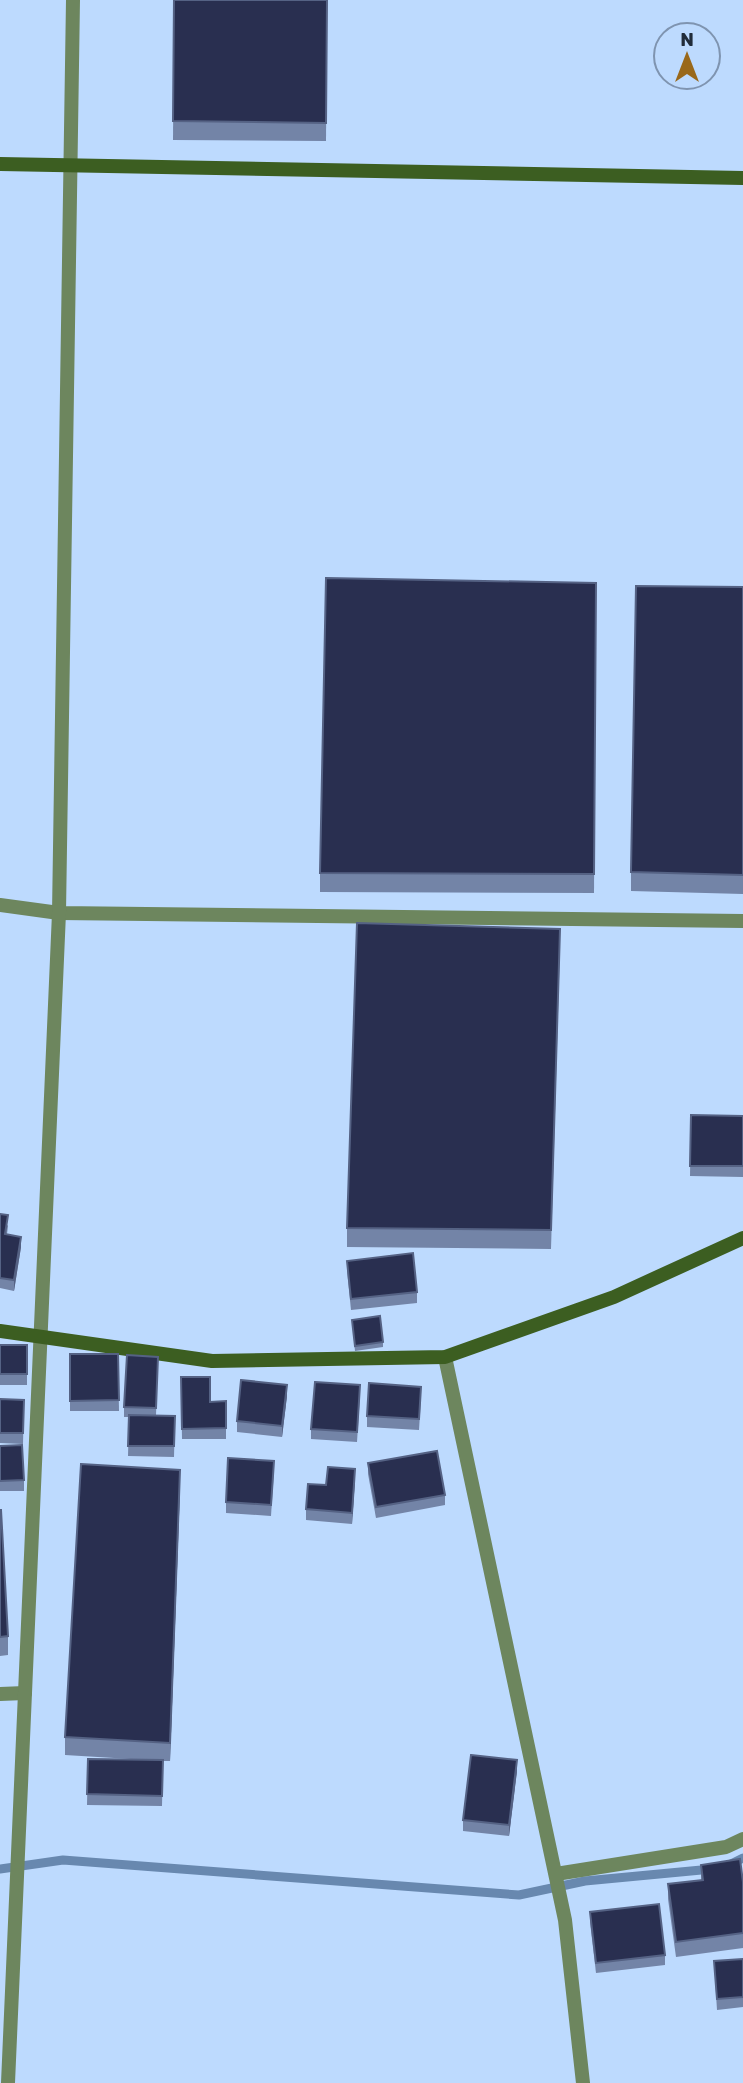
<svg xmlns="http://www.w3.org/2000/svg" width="743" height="2083" viewBox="0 0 743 2083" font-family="Rubik,sans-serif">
  <rect width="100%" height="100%" fill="#bddafe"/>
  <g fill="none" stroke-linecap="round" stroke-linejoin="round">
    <g stroke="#6888af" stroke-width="9">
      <path d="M 729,1865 L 743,1858"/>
      <path d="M 0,1869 L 63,1860 L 519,1895 L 585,1881 L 712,1869"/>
    </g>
    <path stroke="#6d865e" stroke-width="14" d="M 556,1874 L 726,1847 L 743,1839"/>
    <g stroke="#6d865e" stroke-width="14">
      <path d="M 0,905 L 59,913 L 743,921"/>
      <path d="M 445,1357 L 565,1920 L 583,2083"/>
      <path d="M 0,1694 L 25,1693"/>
      <path d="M 8,2083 L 59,913 L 73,0"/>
    </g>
    <g stroke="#3c5e21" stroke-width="14">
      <path d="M 0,164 L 743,178"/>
      <path d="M 0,1331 L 212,1361 L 445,1357 L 614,1297 L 743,1238"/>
    </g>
  </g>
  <g fill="#7384a7">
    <path d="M 174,0 L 327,0 L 326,141 L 173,140 Z"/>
    <path d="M 596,583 L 594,893 L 320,892 L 320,873 Z"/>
    <path d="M 743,587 L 743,894 L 631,891 L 631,872 Z"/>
    <path d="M 560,947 L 551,1249 L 347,1247 L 347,1228 Z"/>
    <path d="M 691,1115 L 743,1116 L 743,1177 L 690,1176 Z"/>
    <path d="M 0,1214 L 8,1226 L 7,1234 L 21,1247 L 14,1291 L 0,1288 Z"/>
    <path d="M 347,1261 L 417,1292 L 417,1303 L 351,1310 L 347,1271 Z"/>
    <path d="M 352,1320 L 383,1342 L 383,1347 L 355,1351 Z"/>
    <rect x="0" y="1345" width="27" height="40"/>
    <path d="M 70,1354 L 118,1354 L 119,1411 L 70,1411 Z"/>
    <path d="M 158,1357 L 156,1415 L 175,1416 L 174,1457 L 128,1456 L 129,1417 L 124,1417 L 124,1407 Z"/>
    <path d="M 181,1377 L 210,1402 L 226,1401 L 226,1439 L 182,1439 Z"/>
    <path d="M 287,1396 L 282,1437 L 237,1432 L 237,1421 Z"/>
    <path d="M 360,1396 L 357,1442 L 311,1439 L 311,1429 Z"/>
    <path d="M 421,1398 L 419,1430 L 367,1427 L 367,1416 Z"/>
    <path d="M 0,1399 L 24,1400 L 23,1444 L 0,1443 Z"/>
    <path d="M 0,1446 L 24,1480 L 24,1491 L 0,1491 Z"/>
    <path d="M 368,1463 L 445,1495 L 445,1505 L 376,1518 L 368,1474 Z"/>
    <path d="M 274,1471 L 271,1516 L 226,1513 L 226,1502 Z"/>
    <path d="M 355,1479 L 352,1524 L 306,1520 L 306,1509 L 326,1485 Z"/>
    <path d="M 180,1489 L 170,1761 L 163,1761 L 162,1806 L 87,1805 L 88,1759 L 147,1760 L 65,1755 L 65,1737 Z"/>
    <path d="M 0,1510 L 8,1636 L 8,1655 L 0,1656 Z"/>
    <path d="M 517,1771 L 509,1836 L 463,1831 L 463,1820 Z"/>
    <path d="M 701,1865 L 743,1882 L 743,1948 L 676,1957 L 668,1899 L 668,1884 L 701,1880 Z"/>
    <path d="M 590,1912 L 665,1955 L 665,1965 L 596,1973 L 590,1922 Z"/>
    <path d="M 743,1959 L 743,2007 L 717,2010 L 714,1961 Z"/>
  </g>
  <g fill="#556284">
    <path d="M 21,1237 L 21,1247 L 14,1291 L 14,1280 Z"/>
    <path d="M 287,1385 L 287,1396 L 282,1437 L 282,1426 Z"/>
    <path d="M 355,1469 L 355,1479 L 352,1524 L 352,1513 Z"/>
    <path d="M 180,1470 L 180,1489 L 170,1761 L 170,1743 Z"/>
    <path d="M 517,1760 L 517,1771 L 509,1836 L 509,1825 Z"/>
  </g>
  <g fill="#292f50" stroke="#556284" stroke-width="2">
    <path d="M 174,0 L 327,0 L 326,123 L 173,121 Z"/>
    <path d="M 326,578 L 596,583 L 594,874 L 320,873 Z"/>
    <path d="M 636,586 L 743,587 L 743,875 L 631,872 Z"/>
    <path d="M 357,923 L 560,929 L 551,1230 L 347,1228 Z"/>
    <path d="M 691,1115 L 743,1116 L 743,1166 L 690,1166 Z"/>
    <path d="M 0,1214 L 8,1215 L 5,1234 L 21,1237 L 14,1280 L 0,1278 Z"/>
    <path d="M 413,1253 L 417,1292 L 351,1299 L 347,1261 Z"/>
    <path d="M 380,1316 L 383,1342 L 355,1346 L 352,1320 Z"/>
    <rect x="0" y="1345" width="27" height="29"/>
    <path d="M 70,1354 L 118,1354 L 119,1400 L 70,1401 Z"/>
    <path d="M 127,1355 L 158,1357 L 156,1408 L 124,1407 Z"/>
    <path d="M 181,1377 L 210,1377 L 210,1402 L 226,1401 L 226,1428 L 182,1429 Z"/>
    <path d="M 241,1380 L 287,1385 L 282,1426 L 237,1421 Z"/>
    <path d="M 315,1382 L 360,1385 L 357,1432 L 311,1429 Z"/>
    <path d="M 369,1383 L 421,1387 L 419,1419 L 367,1416 Z"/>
    <path d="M 0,1399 L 24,1400 L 23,1433 L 0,1433 Z"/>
    <path d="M 129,1415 L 175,1416 L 174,1446 L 128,1446 Z"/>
    <path d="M 22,1445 L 24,1480 L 0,1481 L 0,1446 Z"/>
    <path d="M 437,1451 L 445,1495 L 376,1507 L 368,1463 Z"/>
    <path d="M 228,1458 L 274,1461 L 271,1505 L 226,1502 Z"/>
    <path d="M 81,1464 L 180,1470 L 170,1743 L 65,1737 Z"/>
    <path d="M 328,1467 L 355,1469 L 352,1513 L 306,1509 L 308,1484 L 326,1485 Z"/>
    <path d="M 0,1510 L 1,1510 L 8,1636 L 0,1637 Z"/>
    <path d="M 471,1755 L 517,1760 L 509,1825 L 463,1820 Z"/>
    <path d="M 88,1759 L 163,1760 L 162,1796 L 87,1794 Z"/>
    <path d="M 740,1859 L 743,1882 L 743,1933 L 676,1942 L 668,1884 L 703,1880 L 701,1865 Z"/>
    <path d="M 659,1904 L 665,1955 L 596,1963 L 590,1912 Z"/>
    <path d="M 743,1959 L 743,1997 L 717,1999 L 714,1961 Z"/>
  </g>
  <g transform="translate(687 56)"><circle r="33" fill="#bddafe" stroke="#7f94b0" stroke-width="2"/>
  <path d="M0-5L12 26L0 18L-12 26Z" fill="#99681a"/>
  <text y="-10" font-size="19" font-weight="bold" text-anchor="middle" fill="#212c3a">N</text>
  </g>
</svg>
